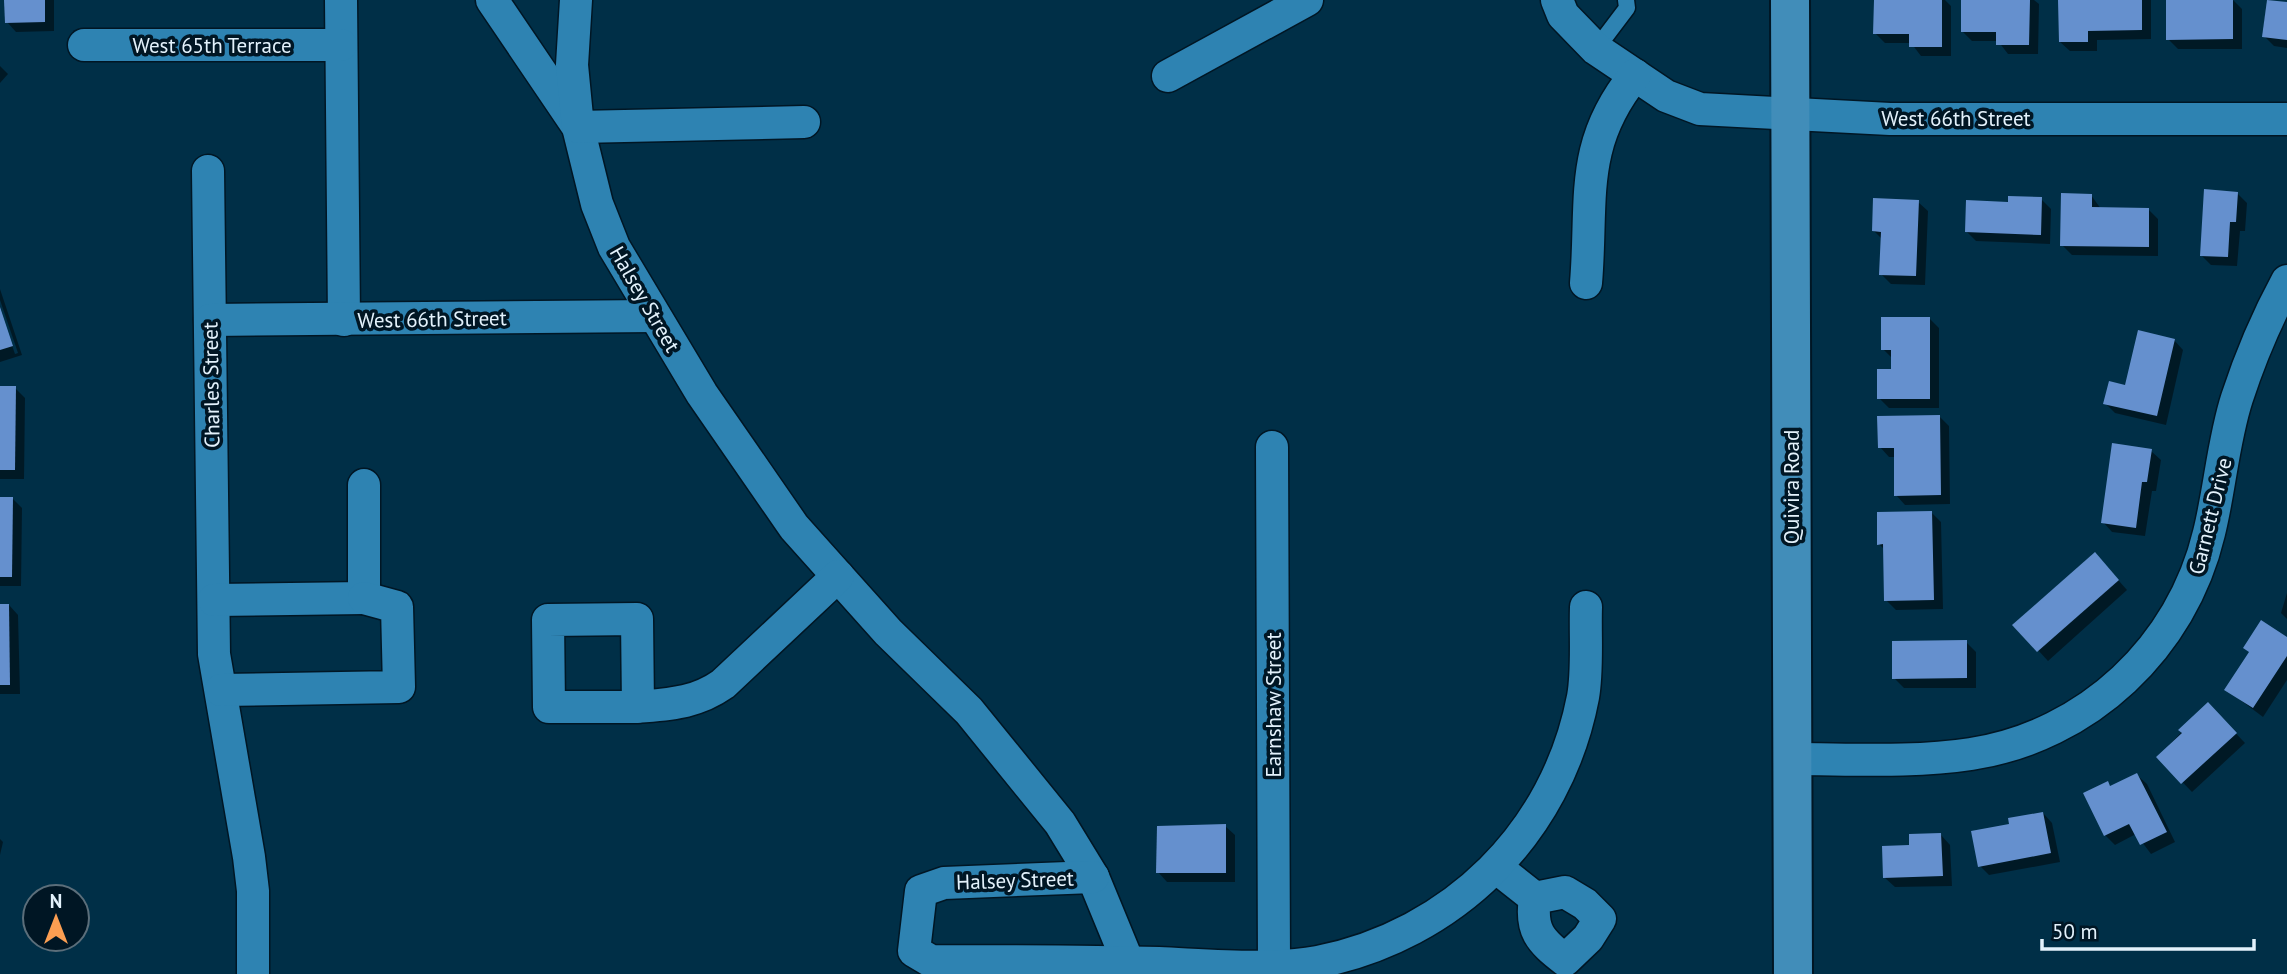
<svg xmlns="http://www.w3.org/2000/svg" width="2287" height="974" viewBox="0 0 2287 974" font-family="'PT Sans',sans-serif">
  <rect width="100%" height="100%" fill="#002f47"/>
  <g fill="#0007">
    <path d="M 5,0 L 54,0 L 54,31 L 16,32 L 7,22 Z"/>
    <path d="M 1875,0 L 1945,0 L 1951,6 L 1951,56 L 1921,56 L 1911,43 L 1885,43 L 1875,33 Z"/>
    <path d="M 1962,0 L 2034,0 L 2039,4 L 2038,54 L 2008,54 L 1998,41 L 1972,41 L 1962,31 Z"/>
    <path d="M 2060,0 L 2151,0 L 2151,39 L 2097,40 L 2097,51 L 2070,51 L 2060,42 Z"/>
    <path d="M 2168,0 L 2233,0 L 2242,9 L 2242,49 L 2178,49 L 2168,39 Z"/>
    <path d="M 2287,4 L 2287,48 L 2274,46 L 2264,36 Z"/>
    <path d="M 0,66 L 8,74 L 0,83 Z"/>
    <path d="M 2238,194 L 2247,203 L 2245,231 L 2240,231 L 2237,266 L 2211,265 L 2201,255 Z"/>
    <path d="M 2091,195 L 2101,209 L 2149,210 L 2158,219 L 2158,256 L 2072,255 L 2062,245 Z"/>
    <path d="M 2041,199 L 2051,209 L 2050,244 L 1976,241 L 1967,232 L 2010,203 Z"/>
    <path d="M 1918,202 L 1928,211 L 1925,285 L 1891,284 L 1881,274 L 1882,239 L 1874,231 Z"/>
    <path d="M 0,289 L 22,355 L 0,362 L 0,311 L 15,354 L 18,353 L 0,300 Z"/>
    <path d="M 1930,319 L 1939,328 L 1939,408 L 1889,408 L 1879,398 L 1893,370 L 1893,359 L 1883,349 Z"/>
    <path d="M 2174,340 L 2183,350 L 2166,425 L 2115,413 L 2105,403 Z"/>
    <path d="M 0,388 L 15,388 L 25,398 L 24,479 L 0,479 Z"/>
    <path d="M 1939,416 L 1949,426 L 1950,504 L 1905,505 L 1896,495 L 1895,457 L 1889,457 L 1880,447 Z"/>
    <path d="M 2151,451 L 2161,460 L 2156,491 L 2152,491 L 2145,536 L 2112,532 L 2103,522 Z"/>
    <path d="M 0,498 L 12,498 L 22,508 L 21,586 L 0,586 Z"/>
    <path d="M 1931,512 L 1941,522 L 1943,609 L 1896,610 L 1886,600 L 1885,550 L 1879,544 Z"/>
    <path d="M 2104,564 L 2127,590 L 2048,661 L 2015,625 Z"/>
    <path d="M 2287,593 L 2287,619 L 2281,613 Z"/>
    <path d="M 9,605 L 18,615 L 20,694 L 0,694 L 0,606 Z"/>
    <path d="M 2287,639 L 2287,680 L 2263,717 L 2227,690 L 2251,653 Z"/>
    <path d="M 1966,642 L 1976,652 L 1976,688 L 1904,688 L 1894,678 Z"/>
    <path d="M 2208,704 L 2245,743 L 2192,792 L 2158,757 Z"/>
    <path d="M 2137,775 L 2147,784 L 2175,842 L 2151,854 L 2136,834 L 2115,845 L 2105,835 L 2085,794 L 2107,783 L 2111,787 Z"/>
    <path d="M 2043,813 L 2052,823 L 2060,862 L 1989,875 L 1980,866 Z"/>
    <path d="M 1225,826 L 1235,835 L 1235,882 L 1167,882 L 1158,872 Z"/>
    <path d="M 1941,835 L 1950,845 L 1952,886 L 1895,887 L 1885,878 L 1911,847 Z"/>
    <path d="M 0,839 L 3,842 L 0,855 Z"/>
  </g>
  <g fill="#6590ce">
    <path d="M 4,0 L 45,0 L 45,22 L 5,23 Z"/>
    <path d="M 1874,0 L 1942,0 L 1942,47 L 1909,47 L 1909,34 L 1873,34 Z"/>
    <path d="M 1961,0 L 2030,0 L 2029,45 L 1996,45 L 1996,32 L 1961,32 Z"/>
    <path d="M 2058,0 L 2142,0 L 2142,30 L 2088,31 L 2088,42 L 2059,42 Z"/>
    <path d="M 2166,0 L 2233,0 L 2233,39 L 2166,40 Z"/>
    <path d="M 2267,0 L 2287,2 L 2287,40 L 2262,37 Z"/>
    <path d="M 2204,189 L 2238,192 L 2236,222 L 2230,222 L 2228,257 L 2200,256 Z"/>
    <path d="M 2061,193 L 2092,194 L 2092,207 L 2149,208 L 2149,247 L 2060,246 Z"/>
    <path d="M 2008,196 L 2042,197 L 2041,235 L 1965,232 L 1966,200 L 2008,202 Z"/>
    <path d="M 1873,198 L 1919,200 L 1916,276 L 1879,275 L 1881,232 L 1872,231 Z"/>
    <path d="M 0,307 L 13,346 L 0,350 Z"/>
    <path d="M 1881,317 L 1930,317 L 1930,399 L 1877,399 L 1877,369 L 1891,369 L 1891,350 L 1881,350 Z"/>
    <path d="M 2138,330 L 2175,339 L 2157,416 L 2103,404 L 2109,381 L 2125,385 Z"/>
    <path d="M 0,386 L 16,386 L 15,470 L 0,470 Z"/>
    <path d="M 1940,415 L 1941,495 L 1894,496 L 1894,448 L 1878,448 L 1877,416 Z"/>
    <path d="M 2112,443 L 2152,449 L 2147,482 L 2142,482 L 2136,528 L 2101,523 Z"/>
    <path d="M 0,497 L 13,497 L 12,577 L 0,577 Z"/>
    <path d="M 1932,511 L 1934,600 L 1884,601 L 1883,544 L 1877,545 L 1877,512 Z"/>
    <path d="M 2095,552 L 2119,580 L 2037,652 L 2012,625 Z"/>
    <path d="M 0,604 L 9,604 L 10,685 L 0,685 Z"/>
    <path d="M 2261,620 L 2287,637 L 2287,656 L 2253,708 L 2224,690 L 2249,652 L 2243,648 Z"/>
    <path d="M 1967,640 L 1967,678 L 1892,679 L 1892,641 Z"/>
    <path d="M 2208,702 L 2237,733 L 2181,784 L 2156,757 L 2182,733 L 2178,730 Z"/>
    <path d="M 2137,773 L 2167,832 L 2140,845 L 2129,824 L 2104,836 L 2083,793 L 2108,781 L 2110,786 Z"/>
    <path d="M 2043,812 L 2051,853 L 1978,867 L 1971,831 L 2009,824 L 2008,818 Z"/>
    <path d="M 1226,824 L 1226,873 L 1156,873 L 1157,826 Z"/>
    <path d="M 1941,833 L 1943,876 L 1883,878 L 1882,846 L 1909,845 L 1909,834 Z"/>
  </g>
  <g fill="none" stroke-linecap="round" stroke-linejoin="round">
    <g stroke="#001624" stroke-width="19">
      <path id="service" d="M 1596,49 L 1627,8 L 1626,0"/>
    </g>
    <g stroke="#001624" stroke-width="35">
      <g id="minor">
        <path d="M 341,0 L 344,320"/>
        <path d="M 492,0 L 578,127 L 597,204 L 614,247 L 702,394 L 794,527 L 888,632 L 969,711 L 1060,823 L 1093,877 L 1128,962 L 1140,974"/>
        <path d="M 576,0 L 572,65 L 578,127 L 804,122"/>
        <path d="M 1557,0 L 1563,15 L 1596,49 L 1666,96 L 1700,109 L 1890,119 L 2287,119"/>
        <path d="M 84,45 L 341,45"/>
        <path d="M 1168,76 L 1307,0"/>
        <path d="M 208,171 L 214,654 L 249,857 L 253,891 L 253,974"/>
        <path d="M 1586,283 C 1593,200 1578,145 1635,75"/>
        <path d="M 210,320 L 654,316"/>
        <path d="M 1272,447 L 1274,964"/>
        <path d="M 214,600 L 364,598 L 364,485"/>
        <path d="M 221,690 L 399,687 L 397,607 L 364,598"/>
        <path d="M 638,707 L 549,707 L 548,620 L 637,619 L 638,707 C 671,704 696,703 723,684 L 838,576"/>
        <path d="M 1791,759 C 1850,759 1913,763 1971,754 C 2088,736 2182,647 2209,533 C 2220,489 2223,441 2237,398 C 2250,358 2267,318 2287,281"/>
        <path d="M 1497,868 L 1535,898 L 1565,892 L 1585,904 L 1600,919 L 1588,938 L 1565,960 C 1540,941 1530,930 1535,898"/>
        <path d="M 1093,877 L 944,883 L 921,891 L 914,951 L 931,961 C 1007,961 1083,961 1159,963 C 1207,965 1272,971 1318,962 C 1453,935 1557,833 1583,697 C 1588,669 1585,636 1586,607"/>
      </g>
    </g>
    <g stroke="#001624" stroke-width="42">
      <path id="primary" d="M 1790,0 L 1793,974"/>
    </g>
    <use href="#service" stroke="#2e83b2" stroke-width="16"/>
    <use href="#minor" stroke="#2e83b2" stroke-width="32"/>
    <use href="#primary" stroke="#418db9" stroke-width="38"/>
  </g>
  <g text-anchor="middle" dominant-baseline="central" stroke-width="7" stroke-linejoin="round" paint-order="stroke">
    <g font-size="21" fill="#e3f2fc" stroke="#001624">
      <text x="212" y="45">West 65th Terrace</text>
      <text x="1956" y="118">West 66th Street</text>
      <text transform="translate(645 299) rotate(60)">Halsey Street</text>
      <text transform="translate(432 319) rotate(-1)">West 66th Street</text>
      <text transform="translate(211 385) rotate(-91)">Charles Street</text>
      <text transform="translate(1791 487) rotate(-90)">Quivira Road</text>
      <text transform="translate(2210 516) rotate(-76)">Garnett Drive</text>
      <text transform="translate(1273 705) rotate(-90)">Earnshaw Street</text>
      <text transform="translate(1015 880) rotate(-2)">Halsey Street</text>
    </g>
  </g>
  <g transform="translate(56 918)"><circle r="33" fill="#001624" stroke="#5b6e7a" stroke-width="2"/>
  <path d="M0-5L12 26L0 18L-12 26Z" fill="#fb9e52"/>
  <text y="-10" font-size="19" font-weight="bold" text-anchor="middle" fill="#e3f2fc">N</text>
  </g>
  <path d="M2042 939v10h212v-10" fill="none" stroke="#e3f2fc" stroke-width="3.5"/>
  <text x="2052" y="939" font-size="21" fill="#e3f2fc" stroke="#001624" stroke-width="5" paint-order="stroke">50 m</text>
</svg>
